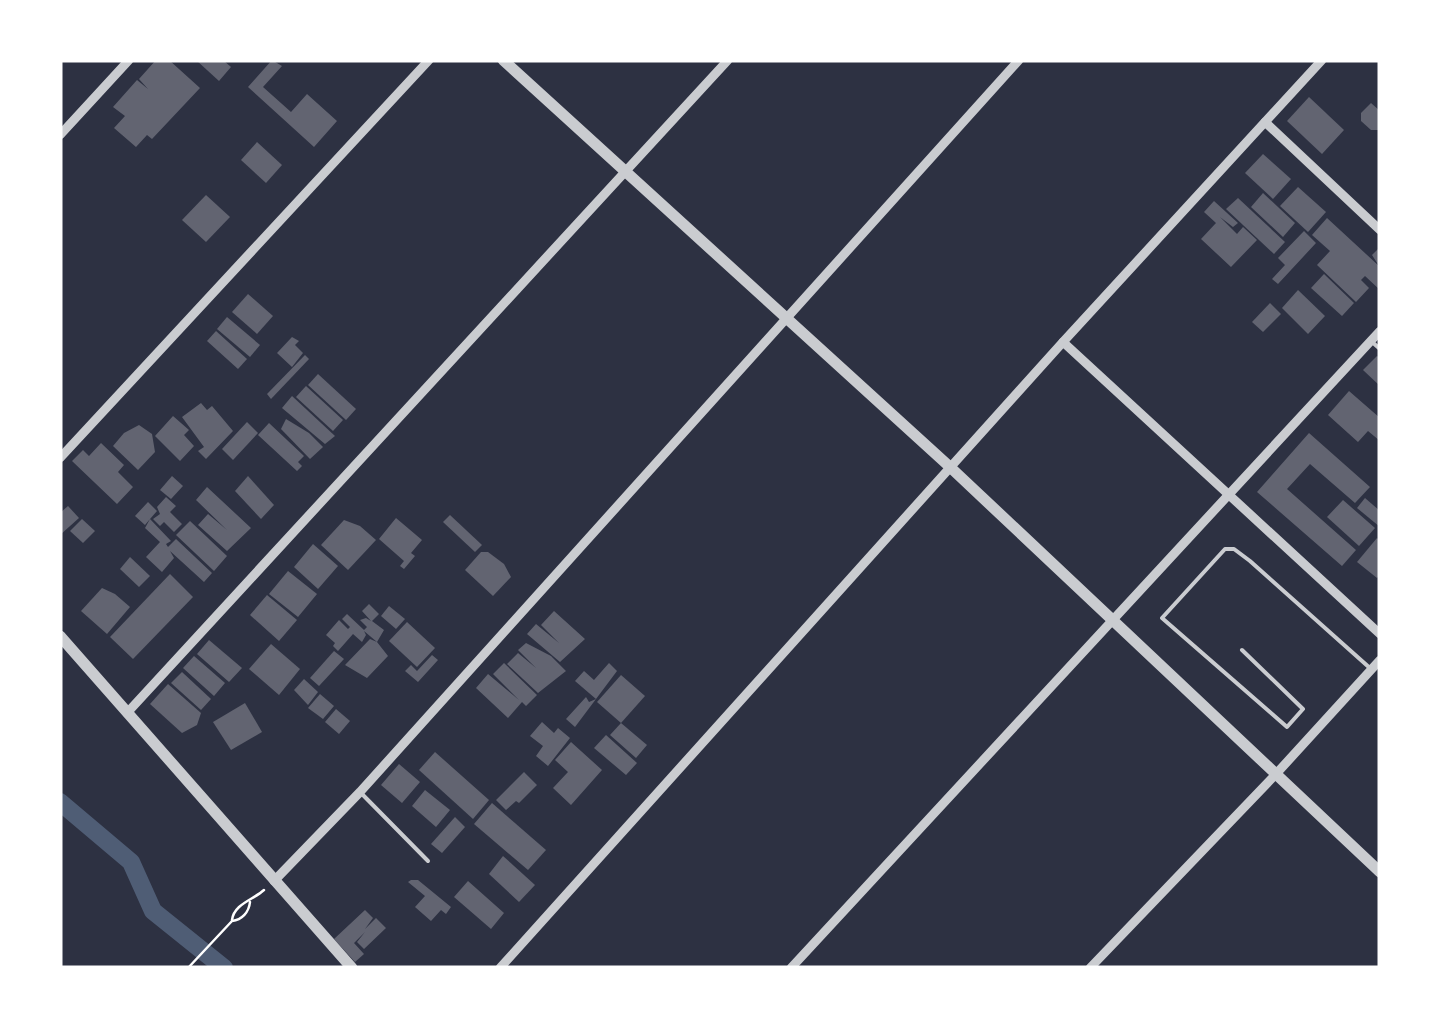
<svg xmlns="http://www.w3.org/2000/svg" width="1440" height="1028" viewBox="0 0 1440 1028" font-family="'Roboto Condensed',sans-serif">
  <rect width="100%" height="100%" fill="#2d3142"/>
  <g fill="none" stroke-linecap="round" stroke-linejoin="round">
    <path stroke="#4f5d75" stroke-width="18" d="M 60,802 L 131,862 L 153,911 L 224,968"/>
  </g>
  <g fill="#626471">
    <path d="M 156,60 L 169,60 L 200,88 L 152,139 L 147,135 L 136,147 L 114,128 L 125,116 L 113,107 L 137,80 L 148,89 L 139,79 Z"/>
    <path d="M 196,60 L 223,60 L 231,67 L 219,81 Z"/>
    <path d="M 272,60 L 282,66 L 263,87 L 291,112 L 307,94 L 337,121 L 314,147 L 248,87 Z"/>
    <path d="M 1309,97 L 1344,130 L 1322,154 L 1287,121 Z"/>
    <path d="M 1371,103 L 1380,111 L 1379,130 L 1371,130 L 1361,121 L 1361,113 Z"/>
    <path d="M 257,142 L 282,165 L 266,183 L 241,160 Z"/>
    <path d="M 1263,154 L 1291,179 L 1273,199 L 1245,173 Z"/>
    <path d="M 1298,187 L 1326,212 L 1308,232 L 1280,206 Z"/>
    <path d="M 1263,193 L 1295,223 L 1283,237 L 1251,207 Z"/>
    <path d="M 206,195 L 230,217 L 206,242 L 182,220 Z"/>
    <path d="M 1238,198 L 1285,242 L 1274,254 L 1226,209 Z"/>
    <path d="M 1214,201 L 1238,223 L 1233,227 L 1220,217 L 1237,234 L 1243,227 L 1257,240 L 1231,267 L 1201,239 L 1216,223 L 1204,212 Z"/>
    <path d="M 1327,218 L 1379,266 L 1372,255 L 1380,247 L 1380,290 L 1365,276 L 1361,280 L 1369,288 L 1356,302 L 1317,265 L 1330,251 L 1312,235 Z"/>
    <path d="M 1304,231 L 1316,243 L 1278,284 L 1272,279 L 1285,265 L 1278,258 Z"/>
    <path d="M 1324,274 L 1354,303 L 1342,316 L 1311,288 Z"/>
    <path d="M 1298,290 L 1325,316 L 1308,334 L 1282,308 Z"/>
    <path d="M 248,294 L 273,316 L 257,334 L 232,312 Z"/>
    <path d="M 1270,303 L 1281,314 L 1263,332 L 1252,322 Z"/>
    <path d="M 227,317 L 260,345 L 250,357 L 217,329 Z"/>
    <path d="M 216,331 L 247,359 L 238,369 L 207,341 Z"/>
    <path d="M 292,337 L 299,341 L 295,345 L 303,353 L 292,367 L 277,353 Z"/>
    <path d="M 305,355 L 309,359 L 271,399 L 267,394 Z"/>
    <path d="M 1377,356 L 1380,358 L 1380,386 L 1363,370 Z"/>
    <path d="M 318,374 L 356,409 L 346,420 L 308,385 Z"/>
    <path d="M 306,386 L 343,420 L 333,431 L 296,397 Z"/>
    <path d="M 1349,391 L 1380,418 L 1380,441 L 1368,431 L 1358,442 L 1328,415 Z"/>
    <path d="M 292,396 L 335,436 L 325,444 L 282,408 Z"/>
    <path d="M 201,403 L 207,410 L 212,406 L 233,431 L 206,459 L 198,451 L 204,447 L 182,417 Z"/>
    <path d="M 173,416 L 189,430 L 184,435 L 194,446 L 180,461 L 155,436 Z"/>
    <path d="M 286,419 L 309,433 L 323,447 L 310,459 L 281,429 Z"/>
    <path d="M 247,422 L 258,433 L 233,460 L 222,449 Z"/>
    <path d="M 269,423 L 304,456 L 298,462 L 302,466 L 297,471 L 258,435 Z"/>
    <path d="M 139,425 L 152,434 L 155,452 L 138,470 L 113,446 L 124,433 Z"/>
    <path d="M 1309,433 L 1370,487 L 1355,503 L 1310,464 L 1287,489 L 1356,550 L 1342,566 L 1257,492 Z"/>
    <path d="M 101,443 L 124,465 L 118,472 L 133,487 L 117,504 L 72,461 L 83,450 L 89,456 Z"/>
    <path d="M 172,476 L 183,486 L 171,499 L 160,490 Z"/>
    <path d="M 248,476 L 274,505 L 261,519 L 235,491 Z"/>
    <path d="M 207,487 L 251,528 L 227,551 L 198,525 L 208,514 L 227,530 L 196,500 Z"/>
    <path d="M 166,497 L 176,506 L 170,512 L 182,524 L 174,532 L 164,522 L 160,526 L 153,519 L 160,514 L 157,507 Z"/>
    <path d="M 1365,498 L 1380,511 L 1380,527 L 1357,508 Z"/>
    <path d="M 1343,500 L 1375,528 L 1359,546 L 1327,517 Z"/>
    <path d="M 148,502 L 157,511 L 150,519 L 171,541 L 166,544 L 168,547 L 176,539 L 212,573 L 204,582 L 170,551 L 174,558 L 162,572 L 146,557 L 160,542 L 145,528 L 150,519 L 145,525 L 135,516 Z"/>
    <path d="M 68,506 L 79,518 L 60,535 L 60,513 Z"/>
    <path d="M 450,515 L 482,545 L 475,552 L 443,522 Z"/>
    <path d="M 396,518 L 422,540 L 411,553 L 415,556 L 404,569 L 400,566 L 404,561 L 379,539 Z"/>
    <path d="M 82,519 L 95,531 L 83,543 L 70,531 Z"/>
    <path d="M 344,520 L 360,526 L 376,540 L 348,570 L 321,545 Z"/>
    <path d="M 190,521 L 227,556 L 214,571 L 176,535 Z"/>
    <path d="M 1377,538 L 1380,541 L 1380,575 L 1377,578 L 1357,562 Z"/>
    <path d="M 313,544 L 338,566 L 318,589 L 294,567 Z"/>
    <path d="M 481,552 L 488,552 L 504,564 L 511,577 L 493,596 L 465,570 Z"/>
    <path d="M 130,557 L 150,576 L 139,587 L 120,569 Z"/>
    <path d="M 288,571 L 317,594 L 298,617 L 269,594 Z"/>
    <path d="M 170,574 L 193,597 L 133,659 L 110,637 Z"/>
    <path d="M 102,588 L 115,594 L 130,607 L 107,634 L 81,611 Z"/>
    <path d="M 267,595 L 297,620 L 279,641 L 250,615 Z"/>
    <path d="M 369,604 L 379,614 L 372,621 L 384,630 L 377,642 L 388,656 L 367,678 L 345,665 L 370,639 L 377,642 L 364,631 L 366,635 L 362,642 L 353,634 L 338,651 L 333,646 L 335,643 L 326,635 L 339,620 L 348,629 L 350,627 L 342,619 L 347,614 L 364,630 L 367,627 L 360,620 L 366,618 L 371,621 L 362,611 Z"/>
    <path d="M 389,606 L 405,619 L 396,629 L 381,616 Z"/>
    <path d="M 554,611 L 585,639 L 560,662 L 527,634 L 536,624 L 559,643 L 541,625 Z"/>
    <path d="M 407,622 L 435,648 L 417,667 L 389,641 Z"/>
    <path d="M 209,640 L 242,668 L 229,682 L 197,654 Z"/>
    <path d="M 526,643 L 551,656 L 566,671 L 538,693 L 507,664 L 518,653 L 536,668 L 518,650 Z"/>
    <path d="M 271,644 L 300,669 L 279,695 L 249,669 Z"/>
    <path d="M 334,651 L 344,659 L 319,686 L 310,678 Z"/>
    <path d="M 432,655 L 438,660 L 418,682 L 405,671 L 411,665 L 417,671 Z"/>
    <path d="M 194,656 L 225,683 L 214,696 L 183,668 Z"/>
    <path d="M 504,663 L 537,695 L 526,706 L 522,702 L 508,718 L 476,688 L 488,674 L 519,700 L 493,674 Z"/>
    <path d="M 609,663 L 617,671 L 575,727 L 566,719 L 586,697 L 589,702 L 596,699 L 575,681 L 584,671 L 594,680 Z"/>
    <path d="M 182,672 L 211,699 L 201,710 L 171,683 Z"/>
    <path d="M 621,675 L 645,696 L 621,723 L 597,702 Z"/>
    <path d="M 304,679 L 318,692 L 308,705 L 294,690 Z"/>
    <path d="M 168,684 L 201,713 L 197,725 L 182,733 L 150,704 Z"/>
    <path d="M 320,694 L 334,706 L 323,719 L 308,708 Z"/>
    <path d="M 245,703 L 262,732 L 231,750 L 213,722 Z"/>
    <path d="M 336,709 L 350,721 L 339,734 L 325,722 Z"/>
    <path d="M 542,722 L 554,733 L 558,728 L 570,738 L 548,766 L 536,756 L 543,746 L 530,736 Z"/>
    <path d="M 621,723 L 647,745 L 636,758 L 610,735 Z"/>
    <path d="M 606,735 L 637,763 L 626,775 L 594,748 Z"/>
    <path d="M 571,742 L 602,770 L 571,805 L 553,788 L 568,772 L 555,760 Z"/>
    <path d="M 435,752 L 489,800 L 473,819 L 419,770 Z"/>
    <path d="M 399,764 L 420,782 L 402,803 L 381,785 Z"/>
    <path d="M 524,772 L 537,785 L 519,803 L 516,801 L 506,810 L 496,800 Z"/>
    <path d="M 425,790 L 450,810 L 436,827 L 412,806 Z"/>
    <path d="M 492,803 L 546,850 L 528,870 L 474,824 Z"/>
    <path d="M 455,817 L 465,827 L 442,853 L 431,844 Z"/>
    <path d="M 503,856 L 535,885 L 519,902 L 489,874 Z"/>
    <path d="M 411,880 L 418,880 L 451,907 L 446,914 L 441,910 L 431,921 L 415,907 L 425,896 L 408,882 Z"/>
    <path d="M 468,881 L 504,913 L 491,929 L 454,897 Z"/>
    <path d="M 365,910 L 373,918 L 365,929 L 376,918 L 386,928 L 364,949 L 357,942 L 365,932 L 354,943 L 364,954 L 355,962 L 334,939 Z"/>
  </g>
  <g fill="none" stroke-linecap="round" stroke-linejoin="round">
    <g stroke="#fff" stroke-width="2.5">
      <path d="M 232,920 C 234,904 253,900 264,890"/>
      <path d="M 188,968 L 232,921 C 242,920 249,912 250,902"/>
    </g>
    <g stroke="#caccd0" stroke-width="4">
      <path d="M 1371,341 L 1380,349"/>
      <path d="M 1242,650 L 1303,709 L 1287,727 L 1162,618 L 1225,549 L 1234,549 L 1250,561 L 1371,669"/>
      <path d="M 361,793 L 428,861"/>
    </g>
    <g stroke="#caccd0" stroke-width="9">
      <path d="M 1265,122 L 1380,230"/>
      <path d="M 60,135 L 129,60"/>
      <path d="M 1063,342 L 1380,634"/>
      <path d="M 60,458 L 429,60"/>
      <path d="M 127,713 L 728,60"/>
      <path d="M 274,881 L 360,792 L 1019,60"/>
      <path d="M 500,968 L 1063,342 L 1322,60"/>
      <path d="M 791,968 L 1380,331"/>
      <path d="M 1090,968 L 1276,774 L 1380,660"/>
    </g>
    <g stroke="#caccd0" stroke-width="11">
      <path d="M 503,60 L 950,467 L 1380,872"/>
      <path d="M 60,636 L 352,968"/>
    </g>
  </g>
  <rect width="1440" height="1028" fill="none" stroke="#ffffff" stroke-width="125"/>
</svg>
